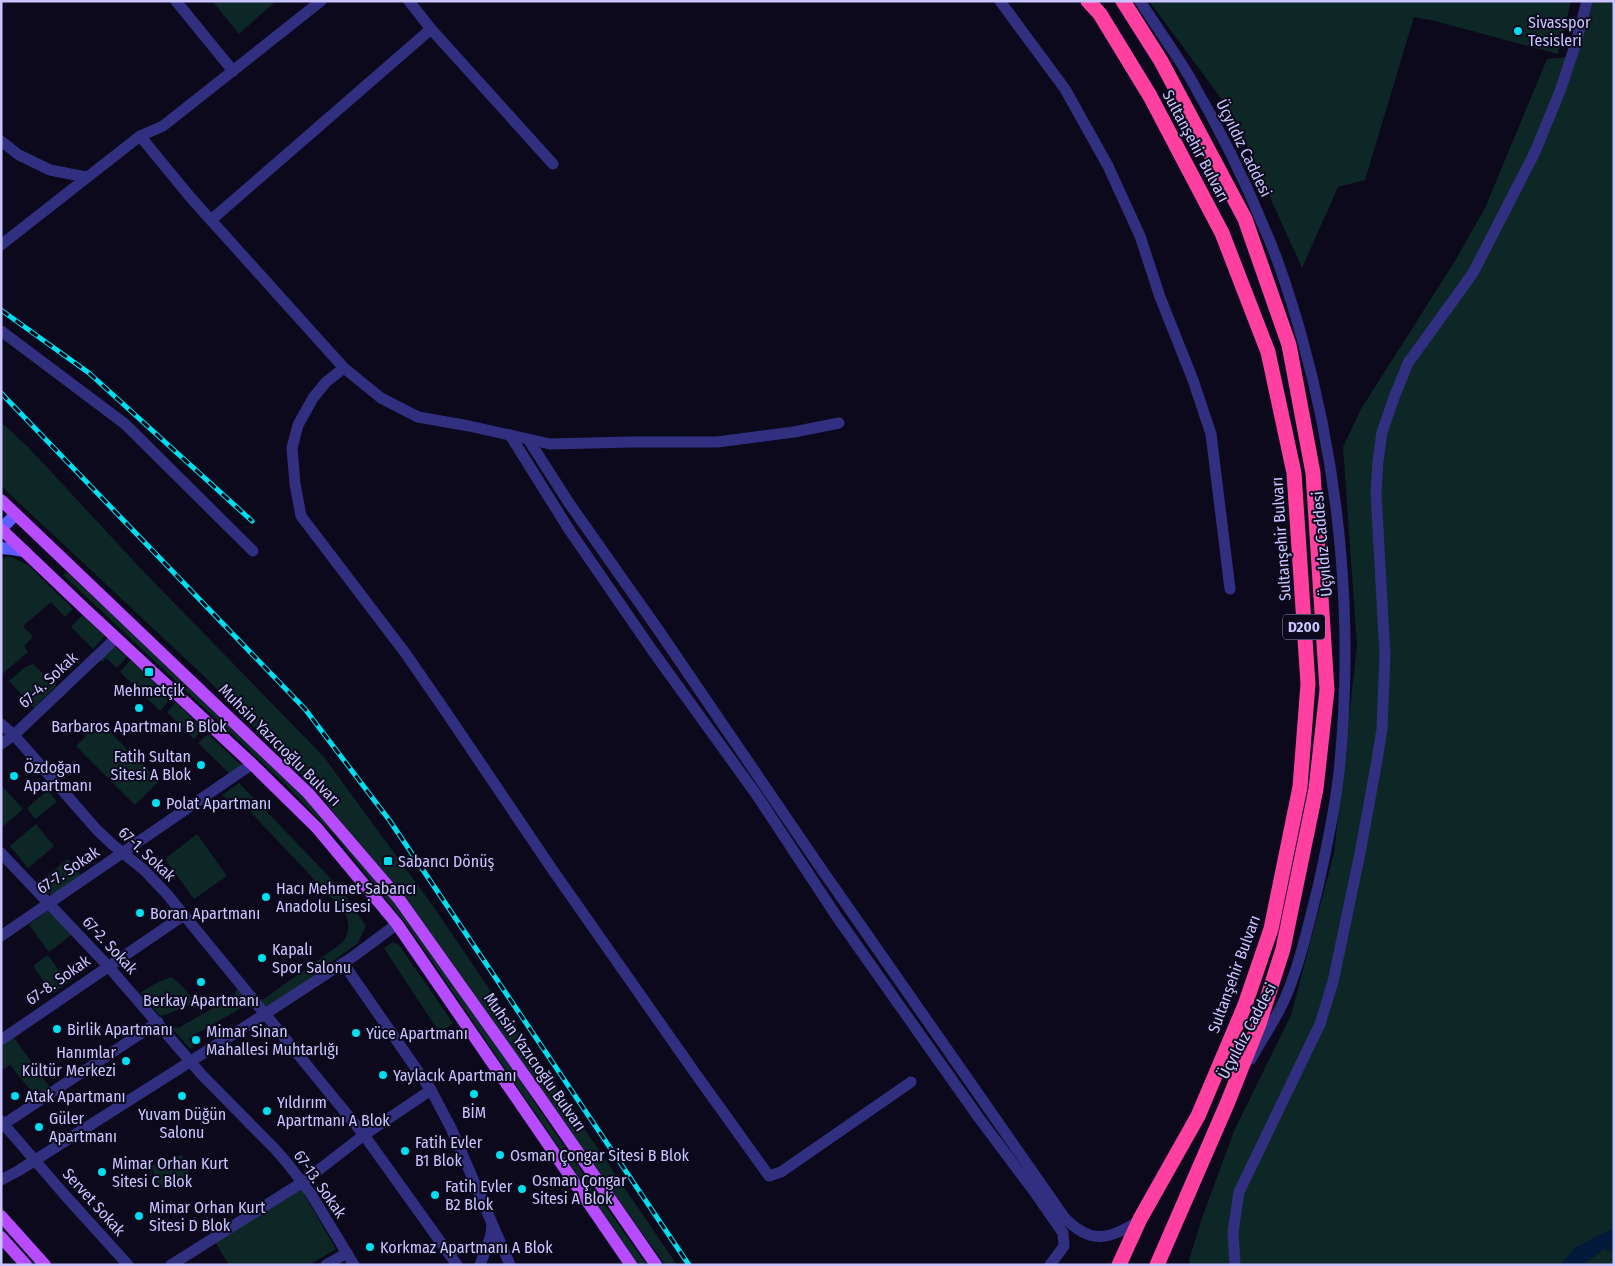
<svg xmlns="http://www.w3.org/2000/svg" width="1615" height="1266" viewBox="0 0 1615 1266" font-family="'Fira Sans Condensed',sans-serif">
  <rect width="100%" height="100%" fill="#0c091d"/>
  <g fill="#0c2725">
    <path d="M 212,1 L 276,1 L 239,34 Z"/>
    <path d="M 1149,1 L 1571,1 L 1558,54 L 1435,21 L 1414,17 L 1365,180 L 1338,187 L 1302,268 L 1232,113 Z"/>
    <path d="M 1591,1 L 1614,1 L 1614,1228 L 1575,1248 L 1561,1265 L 1190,1265 L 1189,1260 L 1202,1218 L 1234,1131 L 1291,1015 L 1334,853 L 1357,646 L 1343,447 L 1361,409 L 1455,261 L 1485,208 L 1547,59 L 1577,56 Z"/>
    <path d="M 1,422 L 29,448 L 143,571 L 324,757 L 433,906 L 677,1265 L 665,1265 L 416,916 L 315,789 L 205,677 L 1,486 Z"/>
    <path d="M 9,556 L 28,565 L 73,609 L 65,617 L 51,602 L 23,626 L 33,637 L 24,646 L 28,652 L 1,675 L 1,559 Z"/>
    <path d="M 67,572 L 175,673 L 317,809 L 379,880 L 474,1011 L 572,1158 L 647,1265 L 636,1265 L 572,1167 L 409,928 L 336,837 L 287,786 L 63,575 Z"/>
    <path d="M 83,615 L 105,636 L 93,649 L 71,627 Z"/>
    <path d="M 112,644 L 127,657 L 117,668 L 106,658 L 102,662 L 99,659 Z"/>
    <path d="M 131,659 L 172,697 L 160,711 L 120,672 Z"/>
    <path d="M 33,664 L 56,686 L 34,708 L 9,681 L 25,667 Z"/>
    <path d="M 176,702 L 203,729 L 194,739 L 167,712 Z"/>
    <path d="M 100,722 L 159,781 L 135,805 L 76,746 Z"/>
    <path d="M 208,734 L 242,766 L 230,774 L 198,743 Z"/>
    <path d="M 239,783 L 341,889 L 366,926 L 358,943 L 267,1009 L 261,1001 L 342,943 C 351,932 350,920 342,909 L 243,804 L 232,804 L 222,795 Z"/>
    <path d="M 1,785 L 23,809 L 1,828 Z"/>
    <path d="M 48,790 L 57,802 L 35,819 L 27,808 Z"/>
    <path d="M 36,824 L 54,846 L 28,868 L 10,846 Z"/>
    <path d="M 197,834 L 227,876 L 194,899 L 165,859 Z"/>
    <path d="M 68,859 L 81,875 L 53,897 L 40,881 Z"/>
    <path d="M 51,908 L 71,935 L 49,952 L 29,925 Z"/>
    <path d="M 393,942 L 399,945 L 453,1023 L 443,1031 L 441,1028 L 437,1029 L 384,948 Z"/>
    <path d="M 48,955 L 68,983 L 53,994 L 33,966 Z"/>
    <path d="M 171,977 L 178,982 L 196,1002 L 168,1014 L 160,1016 L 140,993 L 158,982 Z"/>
    <path d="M 238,985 L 255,1008 L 241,1008 L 194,1035 L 189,1039 L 194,1046 L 190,1049 L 172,1028 L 180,1027 L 234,996 Z"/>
    <path d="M 12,1035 L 50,1088 L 37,1098 L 10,1065 L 1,1071 L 1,1043 Z"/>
    <path d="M 182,1155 L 190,1177 L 159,1188 L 151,1166 Z"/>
    <path d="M 301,1189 L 336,1249 L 309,1265 L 229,1265 L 215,1242 Z"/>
    <path d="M 1604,1249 L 1614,1252 L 1614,1265 L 1582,1265 Z"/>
  </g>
  <path fill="#041a3b" d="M 1614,1228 L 1614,1252 L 1604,1249 L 1582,1265 L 1561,1265 L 1575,1248 Z"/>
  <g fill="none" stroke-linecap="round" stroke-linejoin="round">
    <g stroke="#313080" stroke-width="11">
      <path d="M 176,1 L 233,71"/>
      <path d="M 409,1 L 431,29 L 553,164"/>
      <path d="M 1000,1 L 1065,89 L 1108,166 L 1140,236 L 1160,297 L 1193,380 L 1211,434 L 1230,589"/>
      <path d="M 1140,1 C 1156,26 1174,51 1189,76 C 1218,126 1244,178 1266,232 C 1281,266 1292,303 1302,338 C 1341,478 1354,627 1339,772 C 1335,809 1326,851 1318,887 C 1308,926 1299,969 1282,1005 C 1273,1023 1261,1041 1251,1059"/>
      <path d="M 140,136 L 191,198 L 344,368 L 381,398 L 418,417 L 469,426 L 550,444 L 630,442 L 717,442 L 794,432 L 839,423"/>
      <path d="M 1,141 L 19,155 L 50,170 L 86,177"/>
      <path d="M 211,220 L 431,29"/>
      <path d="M 1,245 L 140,136 L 163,126 L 321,1"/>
      <path d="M 1,331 L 125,424 L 253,551"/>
      <path d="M 344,368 L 326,382 L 313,398 L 298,425 L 292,448 L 295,484 L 301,516 L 406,654 L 446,712 L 552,869 L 695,1073 L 769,1176 L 781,1172 L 911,1082"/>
      <path d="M 510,435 L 570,531 L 652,650 L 756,794 L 837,917 L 921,1036 L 979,1118 L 1036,1194 L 1063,1233 L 1064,1246 L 1050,1265"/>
      <path d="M 528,439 L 569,503 L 657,628 L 818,864 L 1064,1217 C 1090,1245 1110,1240 1140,1220"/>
      <path d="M 1,724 L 14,735 L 97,830 L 113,845 L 144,870 L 166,893 L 364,1135 L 457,1265"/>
      <path d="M 1,744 L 14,735 L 116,638"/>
      <path d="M 1,853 L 108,966 L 202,1075 L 275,1149 L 288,1164 L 311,1194 L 354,1265"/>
      <path d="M 1,936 L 252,764"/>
      <path d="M 343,963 L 431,1090 L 451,1128 L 510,1265"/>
      <path d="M 1,1040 L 184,915"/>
      <path d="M 1,1121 L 63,1193 L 128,1265"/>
      <path d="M 4,1124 L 158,1022"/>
      <path d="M 1,1180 L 18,1171 L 265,1014 L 354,956 L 397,924"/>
      <path d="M 171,1265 L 303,1182 L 364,1135 L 431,1090"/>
      <path d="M 326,1265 L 347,1253"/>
      <path d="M 480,1265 L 491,1235 L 492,1224"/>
      <path d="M 1235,1265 L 1233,1232 L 1239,1192 L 1320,1024 L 1333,982 L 1360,853 L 1376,766 L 1382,729 L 1385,655 L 1376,493 L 1378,461 L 1382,432 L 1395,395 L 1408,363 L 1473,273 L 1535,152 L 1560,91 L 1576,43 L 1587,1"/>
    </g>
    <g stroke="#5c5dff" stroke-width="12">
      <path d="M 1,529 L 15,515"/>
      <path d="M 1,548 L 12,549 L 24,551"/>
    </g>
    <g stroke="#b74cff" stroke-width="12">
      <path d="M 1,500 L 308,793 L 399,899 L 539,1096 L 656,1265"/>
      <path d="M 1,529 L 85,609 L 252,764 L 317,828 L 397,924 L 631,1265"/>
      <path d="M 1,1216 L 45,1265"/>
      <path d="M 1,1237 L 26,1265"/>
    </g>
    <g stroke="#ff40a1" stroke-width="15">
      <path d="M 1088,1 L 1100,14 L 1150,96 L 1222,233 L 1268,352 L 1294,473 L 1308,684 L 1300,787 L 1271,929 L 1245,1005 L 1198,1116 L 1140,1219 L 1119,1265"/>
      <path d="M 1123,1 L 1161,61 L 1245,219 L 1289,345 L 1313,473 L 1327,690 L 1316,789 L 1283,949 L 1259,1024 L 1227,1104 L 1157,1265"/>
    </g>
    <g stroke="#00dff0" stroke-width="5">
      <g id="rail">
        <path d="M 1,310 L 89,373 L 252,521"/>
        <path d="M 1,393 L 305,709 L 390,821 L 689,1265"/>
      </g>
    </g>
    <use href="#rail" stroke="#0c091d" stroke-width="3" stroke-dasharray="9" stroke-linecap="butt"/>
  </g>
  <g fill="#00dff0" stroke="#0c091d" stroke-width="2">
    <circle cx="1518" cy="31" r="5"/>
    <rect x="144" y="667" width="10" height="10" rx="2.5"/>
    <circle cx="139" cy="708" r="5"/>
    <circle cx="201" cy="765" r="5"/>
    <circle cx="14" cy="776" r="5"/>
    <circle cx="156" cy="803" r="5"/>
    <rect x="383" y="856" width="10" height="10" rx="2.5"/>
    <circle cx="266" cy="897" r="5"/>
    <circle cx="140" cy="913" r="5"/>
    <circle cx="262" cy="958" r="5"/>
    <circle cx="201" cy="982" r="5"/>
    <circle cx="57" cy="1029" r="5"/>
    <circle cx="356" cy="1033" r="5"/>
    <circle cx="196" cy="1040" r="5"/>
    <circle cx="126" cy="1061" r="5"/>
    <circle cx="383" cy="1075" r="5"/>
    <circle cx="474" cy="1094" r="5"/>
    <circle cx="15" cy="1096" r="5"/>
    <circle cx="182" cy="1096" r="5"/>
    <circle cx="267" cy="1111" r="5"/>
    <circle cx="39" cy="1127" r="5"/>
    <circle cx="405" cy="1151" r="5"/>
    <circle cx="500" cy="1155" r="5"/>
    <circle cx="102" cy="1172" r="5"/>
    <circle cx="522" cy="1189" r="5"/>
    <circle cx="435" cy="1195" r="5"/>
    <circle cx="139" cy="1216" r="5"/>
    <circle cx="370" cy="1247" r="5"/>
  </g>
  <g text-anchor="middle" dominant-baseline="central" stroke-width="4" stroke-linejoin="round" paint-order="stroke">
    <rect fill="#0c091d" stroke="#918dbb" stroke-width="1" x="1283" y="614.5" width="42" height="25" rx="4"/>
    <g font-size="15" font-weight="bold" fill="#cac5ff">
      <text x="1304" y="627">D200</text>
    </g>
    <g font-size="16" fill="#cac5ff" stroke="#0c091d" text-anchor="start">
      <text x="1528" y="22">Sivasspor<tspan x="1528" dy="18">Tesisleri</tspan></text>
      <text x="149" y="690" text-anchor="middle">Mehmetçik</text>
      <text x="139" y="726" text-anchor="middle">Barbaros Apartmanı B Blok</text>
      <text x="191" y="756" text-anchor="end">Fatih Sultan<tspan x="191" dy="18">Sitesi A Blok</tspan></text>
      <text x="24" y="767">Özdoğan<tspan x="24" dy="18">Apartmanı</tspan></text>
      <text x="166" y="803">Polat Apartmanı</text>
      <text x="398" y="861">Sabancı Dönüş</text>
      <text x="276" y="888">Hacı Mehmet Sabancı<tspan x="276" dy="18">Anadolu Lisesi</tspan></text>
      <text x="150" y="913">Boran Apartmanı</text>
      <text x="272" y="949">Kapalı<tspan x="272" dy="18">Spor Salonu</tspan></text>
      <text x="201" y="1000" text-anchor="middle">Berkay Apartmanı</text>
      <text x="67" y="1029">Birlik Apartmanı</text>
      <text x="206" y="1031">Mimar Sinan<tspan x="206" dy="18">Mahallesi Muhtarlığı</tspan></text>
      <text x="366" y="1033">Yüce Apartmanı</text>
      <text x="116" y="1052" text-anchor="end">Hanımlar<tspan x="116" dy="18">Kültür Merkezi</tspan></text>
      <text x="393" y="1075">Yaylacık Apartmanı</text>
      <text x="25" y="1096">Atak Apartmanı</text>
      <text x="277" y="1102">Yıldırım<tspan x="277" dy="18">Apartmanı A Blok</tspan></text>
      <text x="474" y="1112" text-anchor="middle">BİM</text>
      <text x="182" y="1114" text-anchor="middle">Yuvam Düğün<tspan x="182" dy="18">Salonu</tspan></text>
      <text x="49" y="1118">Güler<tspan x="49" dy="18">Apartmanı</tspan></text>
      <text x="415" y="1142">Fatih Evler<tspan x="415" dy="18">B1 Blok</tspan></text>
      <text x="510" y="1155">Osman Çongar Sitesi B Blok</text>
      <text x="112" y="1163">Mimar Orhan Kurt<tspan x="112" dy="18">Sitesi C Blok</tspan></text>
      <text x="532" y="1180">Osman Çongar<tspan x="532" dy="18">Sitesi A Blok</tspan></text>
      <text x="445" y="1186">Fatih Evler<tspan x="445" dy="18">B2 Blok</tspan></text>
      <text x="149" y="1207">Mimar Orhan Kurt<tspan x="149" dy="18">Sitesi D Blok</tspan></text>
      <text x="380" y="1247">Korkmaz Apartmanı A Blok</text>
    </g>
    <g font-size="16" fill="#cac5ff" stroke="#0c091d">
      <text transform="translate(1196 146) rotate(62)">Sultanşehir Bulvarı</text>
      <text transform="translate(1244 148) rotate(64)">Üçyıldız Caddesi</text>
      <text transform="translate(1281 539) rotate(-94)">Sultanşehir Bulvarı</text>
      <text transform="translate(1322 544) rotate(-95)">Üçyıldız Caddesi</text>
      <text transform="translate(48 680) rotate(-43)">67-4. Sokak</text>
      <text transform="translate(280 745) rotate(45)">Muhsin Yazıcıoğlu Bulvarı</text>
      <text transform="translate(147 854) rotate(43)">67-1. Sokak</text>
      <text transform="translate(68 870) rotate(-34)">67-7. Sokak</text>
      <text transform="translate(110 945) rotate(47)">67-2. Sokak</text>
      <text transform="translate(1234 974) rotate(-70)">Sultanşehir Bulvarı</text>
      <text transform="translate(58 980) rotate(-35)">67-8. Sokak</text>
      <text transform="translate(1247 1031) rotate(-62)">Üçyıldız Caddesi</text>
      <text transform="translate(535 1062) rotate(55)">Muhsin Yazıcıoğlu Bulvarı</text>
      <text transform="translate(320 1184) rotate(55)">67-13. Sokak</text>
      <text transform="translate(94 1202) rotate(48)">Servet Sokak</text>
    </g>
  </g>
  <rect width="1615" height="1266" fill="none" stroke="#cac5ff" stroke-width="5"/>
</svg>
